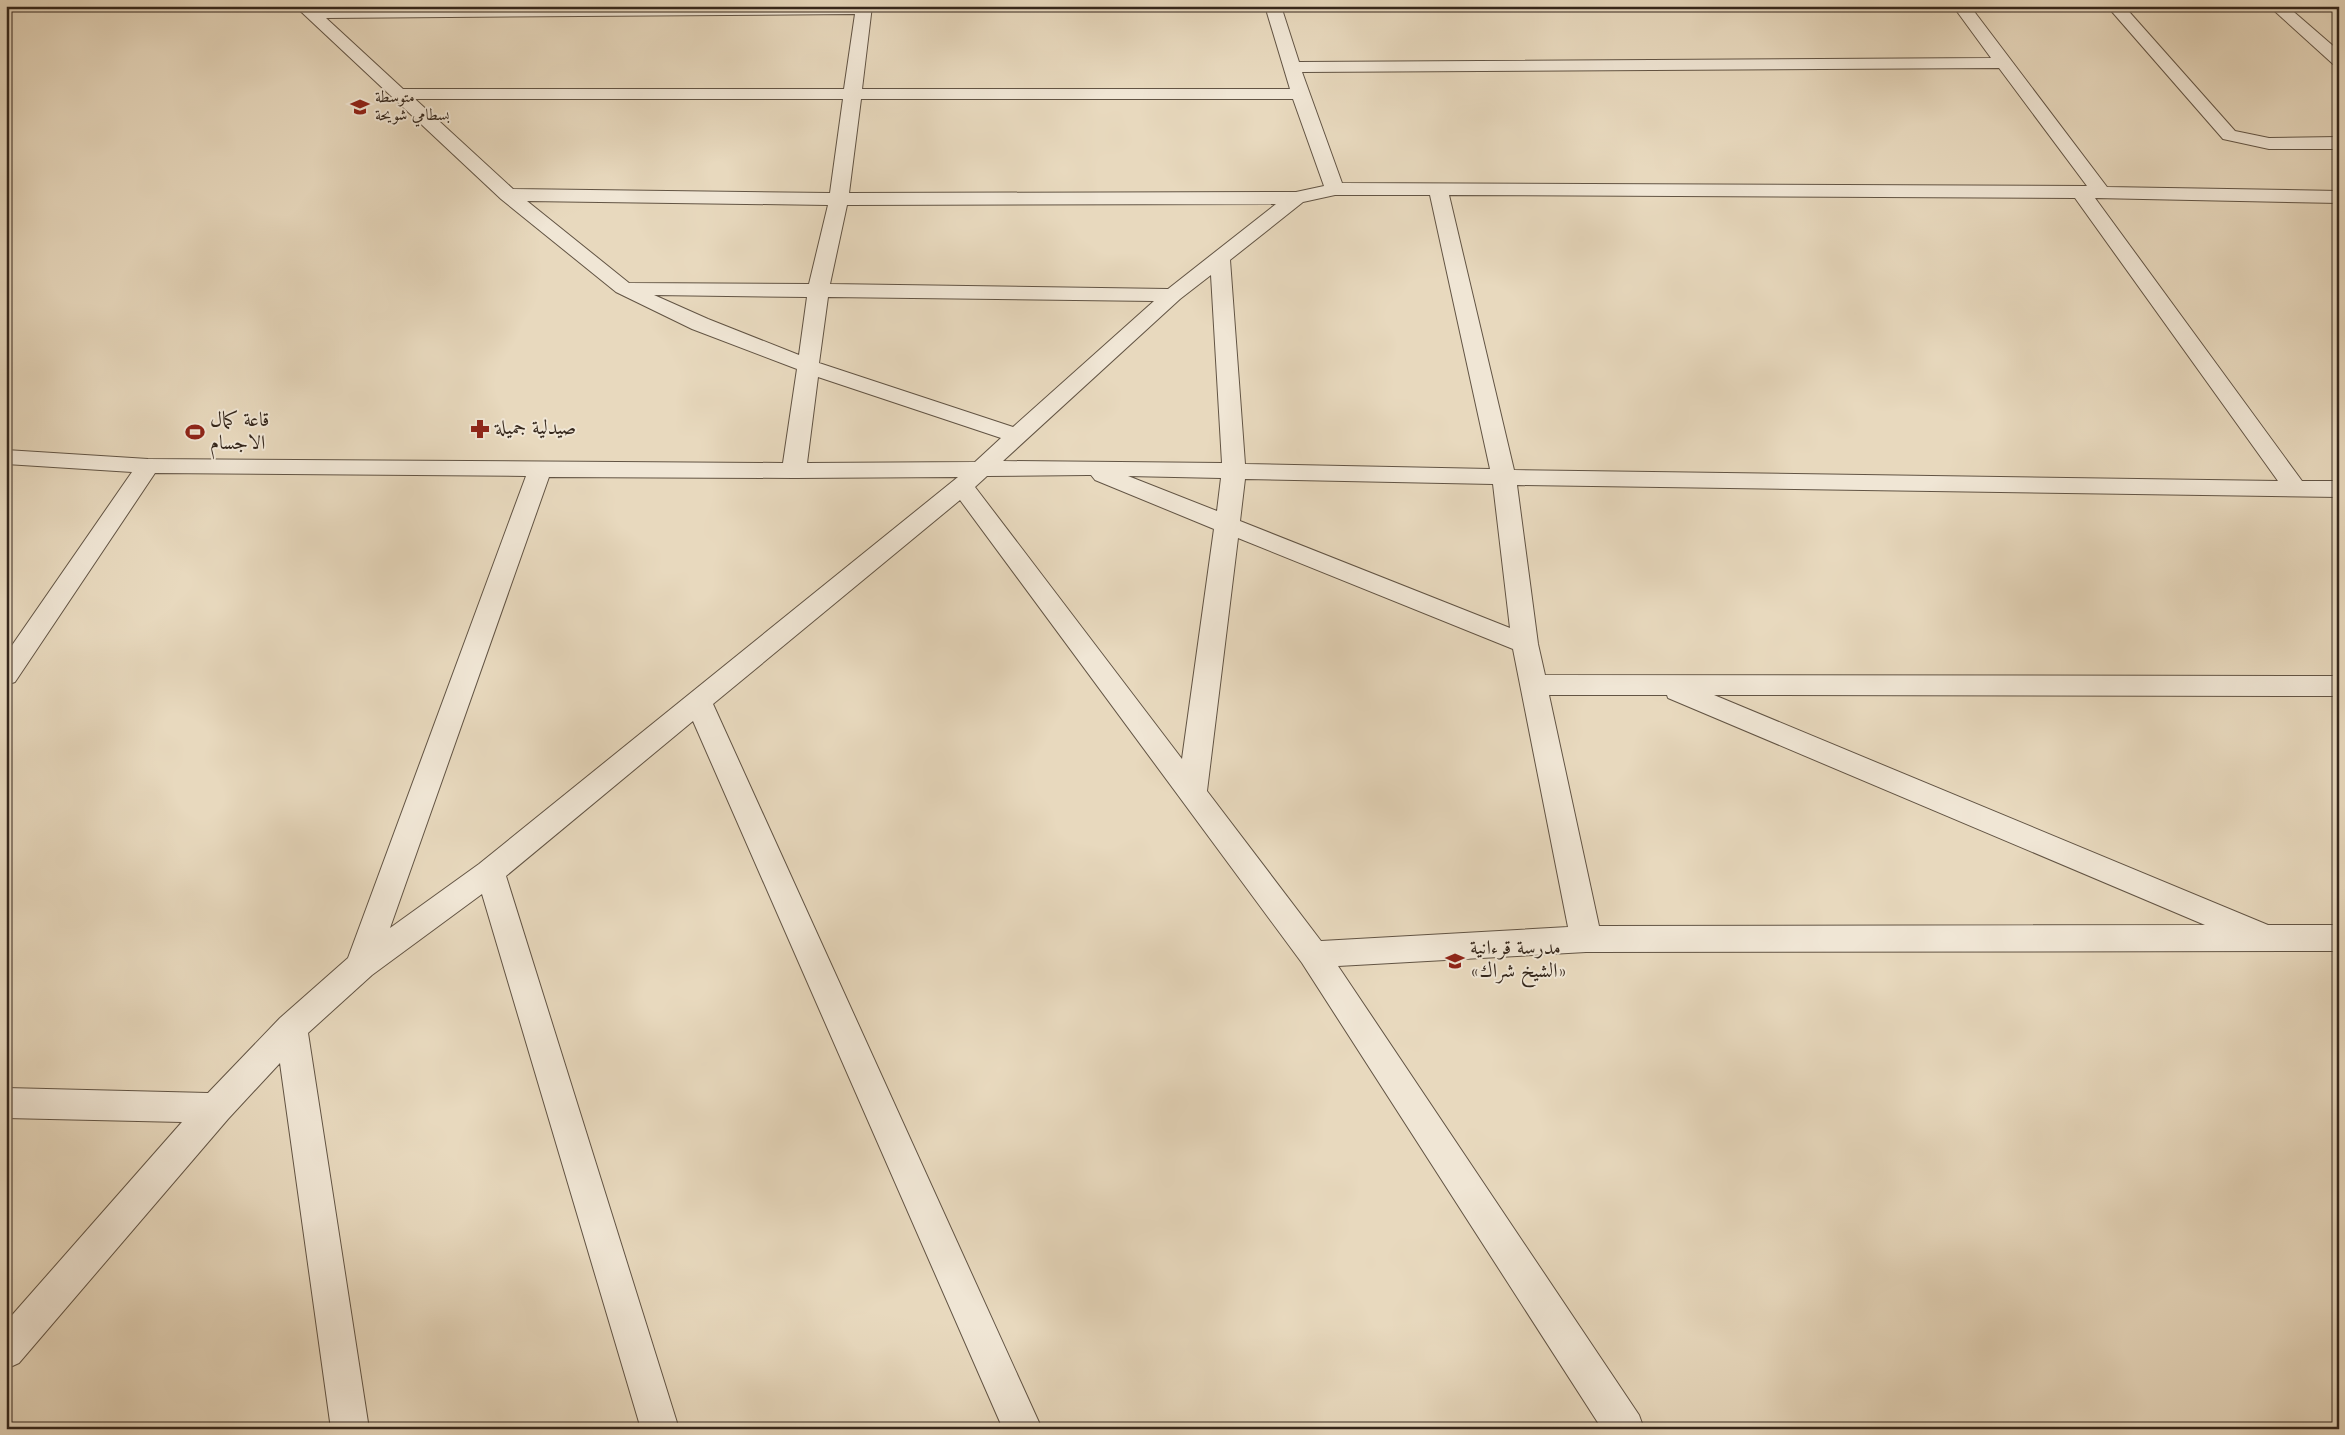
<svg xmlns="http://www.w3.org/2000/svg" width="2345" height="1435" viewBox="0 0 2345 1435" font-family="'Old Standard TT',Amiri,serif">
  <rect width="100%" height="100%" fill="#e8d9be"/>
  <filter id="stains"><feTurbulence type="fractalNoise" baseFrequency=".004" numOctaves="4"/><feColorMatrix values="0 0 0 0 .2 0 0 0 0 .09 0 0 0 0 .02 0 0 0 .5 -.17"/></filter>
  <radialGradient id="worn" r=".72"><stop offset=".6" stop-color="#630" stop-opacity="0"/><stop offset="1" stop-color="#630" stop-opacity=".3"/></radialGradient>
  <path fill="#d08675" stroke="#35271c" d="M 2137,6 L 2214,6 L 2215,7 L 2137,7 Z"/>
  <g fill="none" stroke-linecap="round" stroke-linejoin="round">
    <g stroke="#625444" stroke-width="2">
      <g id="minor">
        <path d="M 295,6 L 315,8 L 872,6 L 862,89 L 1290,89 L 1265,6 L 1281,6 L 1299,62 L 1991,58 L 1953,6 L 1970,6 L 2107,187 L 2339,191 L 2339,203 L 2095,198 L 2302,481 L 2339,481 L 2339,497 L 1517,485 L 1538,644 L 1545,675 L 2339,676 L 2339,696 L 1714,695 L 2268,925 L 2339,925 L 2339,951 L 1586,952 L 1338,966 L 1639,1415 L 1644,1429 L 1602,1429 L 1302,963 L 960,500 L 713,704 L 1042,1429 L 1003,1429 L 693,721 L 506,876 L 679,1429 L 641,1429 L 482,894 L 372,975 L 308,1033 L 369,1429 L 331,1429 L 280,1063 L 228,1119 L 19,1363 L 6,1369 L 6,1322 L 182,1122 L 6,1118 L 6,1088 L 208,1093 L 280,1018 L 348,958 L 526,476 L 155,473 L 15,682 L 6,685 L 6,654 L 132,472 L 6,464 L 6,450 L 148,459 L 783,463 L 797,369 L 692,329 L 616,292 L 501,199 ZM 855,14 L 844,89 L 403,89 L 326,18 ZM 1999,68 L 2087,186 L 1342,183 L 1302,72 ZM 415,99 L 843,99 L 830,193 L 513,189 ZM 861,99 L 1293,99 L 1324,186 L 1296,192 L 849,193 ZM 1335,195 L 1430,195 L 1490,469 L 1245,464 L 1230,260 L 1303,202 ZM 1449,195 L 2075,198 L 2278,481 L 1514,470 ZM 527,201 L 828,205 L 809,284 L 629,283 ZM 1276,204 L 1168,289 L 830,284 L 847,205 ZM 1211,275 L 1222,463 L 1003,461 L 1180,299 ZM 654,295 L 807,297 L 799,355 L 708,319 ZM 828,297 L 1154,301 L 1013,427 L 819,363 ZM 818,377 L 1001,438 L 975,462 L 807,463 ZM 1088,475 L 1091,475 L 1095,480 L 1214,529 L 1182,759 L 975,487 L 987,476 ZM 1128,476 L 1221,478 L 1217,511 ZM 549,477 L 794,478 L 958,477 L 479,864 L 390,928 ZM 1245,479 L 1493,484 L 1510,628 L 1240,521 ZM 1238,538 L 1513,649 L 1568,927 L 1321,941 L 1207,791 ZM 1549,695 L 1667,695 L 1668,698 L 2205,925 L 1599,926 Z"/>
        <path d="M 2107,6 L 2124,6 L 2235,131 L 2269,138 L 2339,137 L 2339,149 L 2269,149 L 2223,139 Z"/>
        <path d="M 2269,6 L 2287,6 L 2339,51 L 2339,65 L 2333,64 Z"/>
      </g>
    </g>
    <use href="#minor" fill="#f0e6d5" fill-rule="evenodd"/>
  </g>
  <defs>
    <g id="school-bare" transform="scale(1.5)"><path d="M0-5L7-2L0 1L-7-2ZM-4 1L0 2.5L4 1V4Q0 6-4 4Z" fill="#8f2418" stroke="#f0e6d5" stroke-width="2.5" paint-order="stroke"/></g>
    <g id="pharmacy-bare" transform="scale(1.5)"><path d="M-2-6h4v4h4v4h-4v4h-4v-4h-4v-4h4Z" fill="#8f2418" stroke="#f0e6d5" stroke-width="2.5" paint-order="stroke"/></g>
    <g id="stadium-bare" transform="scale(1.5)"><path d="M0-5a6.5 5 0 1 0 0 10a6.5 5 0 1 0 0-10ZM-3.5-1.8h7v3.6h-7Z" fill="#8f2418" stroke="#f0e6d5" stroke-width="2.5" paint-order="stroke"/></g>
  </defs>
  <g fill-rule="evenodd">
    <use href="#school-bare" x="360" y="107"/>
    <use href="#pharmacy-bare" x="480" y="429"/>
    <use href="#stadium-bare" x="195" y="432"/>
    <use href="#school-bare" x="1455" y="961"/>
  </g>
  <g text-anchor="middle" dominant-baseline="central" stroke-width="4" stroke-linejoin="round" paint-order="stroke">
    <g font-size="16" fill="#35271c" stroke="#f0e6d5" text-anchor="start">
      <text x="375" y="98">متوسطة<tspan x="375" dy="18">بسطامي شويحة</tspan></text>
    </g>
    <g font-size="20" fill="#35271c" stroke="#f0e6d5" text-anchor="start">
      <text x="210" y="421">قاعة كمال<tspan x="210" dy="23">الاجسام</tspan></text>
      <text x="495" y="429">صيدلية جميلة</text>
      <text x="1470" y="949">مدرسة قرءانية<tspan x="1470" dy="23">«الشيخ شراك»</tspan></text>
    </g>
  </g>
  <rect width="2345" height="1435" fill="none" stroke="#e8d9be" stroke-width="25"/>
  <rect x="8" y="8" width="2330" height="1420" fill="none" stroke="#35271c" stroke-width="2.5"/>
  <rect x="12" y="12" width="2320" height="1410" fill="none" stroke="#35271c"/>
  <rect width="100%" height="100%" filter="url(#stains)"/>
  <rect width="100%" height="100%" fill="url(#worn)"/>
</svg>
